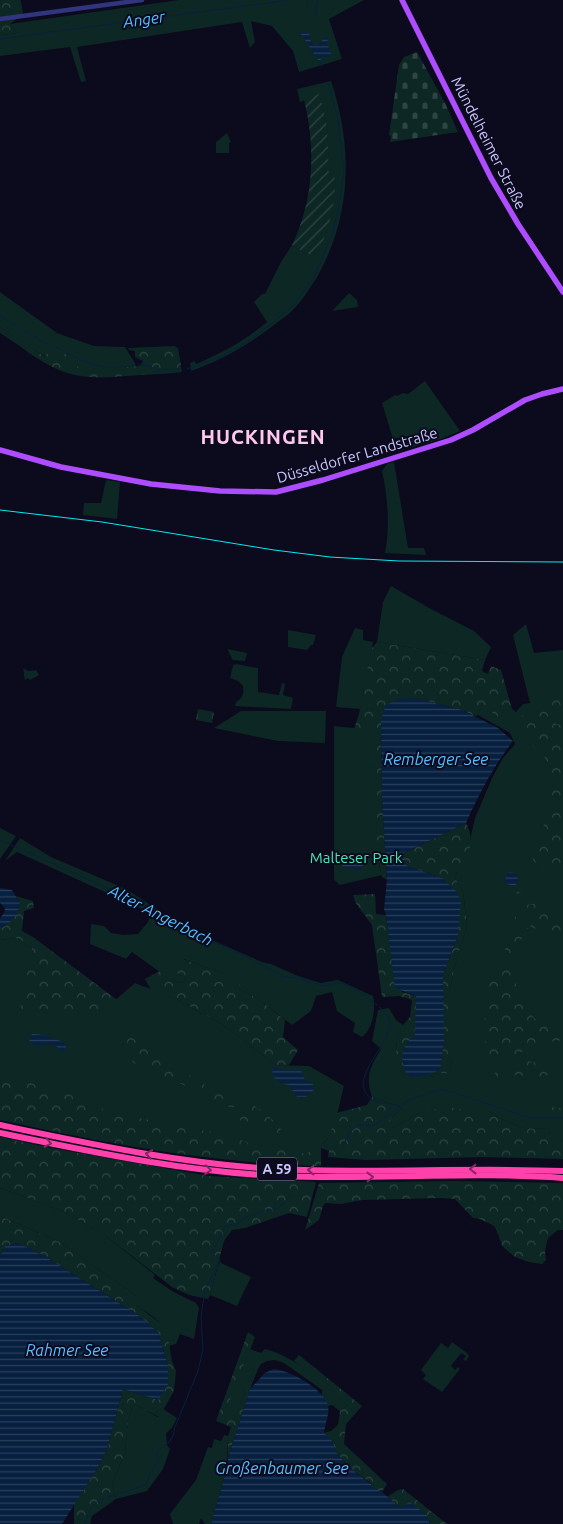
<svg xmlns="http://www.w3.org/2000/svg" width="563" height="1524" viewBox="0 0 563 1524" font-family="Ubuntu,sans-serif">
  <defs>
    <pattern id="forest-crowns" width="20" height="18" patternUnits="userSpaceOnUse" patternTransform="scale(1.25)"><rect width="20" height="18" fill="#0d2724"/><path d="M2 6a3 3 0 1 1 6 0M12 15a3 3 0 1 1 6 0" fill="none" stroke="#2f4545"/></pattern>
    <pattern id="cemetery-stones" width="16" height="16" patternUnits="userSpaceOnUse" patternTransform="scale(1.25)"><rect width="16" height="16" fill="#0d2724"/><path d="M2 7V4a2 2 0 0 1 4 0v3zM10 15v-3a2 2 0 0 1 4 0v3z" fill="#2f4545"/></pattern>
    <pattern id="garden-furrows" width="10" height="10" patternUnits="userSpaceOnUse" patternTransform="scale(1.25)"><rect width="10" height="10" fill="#0d2724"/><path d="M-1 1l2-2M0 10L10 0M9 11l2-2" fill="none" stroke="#2f4545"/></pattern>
    <pattern id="water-rules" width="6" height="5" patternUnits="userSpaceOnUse" patternTransform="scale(1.25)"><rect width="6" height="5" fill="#07203f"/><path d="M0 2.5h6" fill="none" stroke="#2a3f5c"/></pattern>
  </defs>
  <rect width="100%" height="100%" fill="#0c0a1d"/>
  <g fill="#0d2724">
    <path d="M 179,0 L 364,0 L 329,19 L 342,59 L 299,72 L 293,51 L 272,26 L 251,21 L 255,42 L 250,48 L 242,22 L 77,47 L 86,81 L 81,82 L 70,47 L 0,56 L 0,35 L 17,33 L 10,24 Z"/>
    <path d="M 331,81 C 353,146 352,216 317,277 C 310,288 302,301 292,311 C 287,316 280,320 274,325 C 248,345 222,360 191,371 L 190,363 L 195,361 L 196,364 C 222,353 245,341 267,322 L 254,302 L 262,294 L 265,294 L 281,262 L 292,245 L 305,253 L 317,255 C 324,202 337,147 319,95 L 300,102 L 297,89 Z"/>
    <path d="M 227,133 L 231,142 L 229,143 L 229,153 L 216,153 L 216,142 Z"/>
    <path d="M 0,292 L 57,333 L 94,346 L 125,347 L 135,363 L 137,371 C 125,372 113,375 102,374 C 63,373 31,348 0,327 Z"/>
    <path d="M 349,293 L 357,300 L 358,307 L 332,311 Z"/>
    <path d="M 425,381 L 460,431 L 441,439 L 413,447 L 410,439 L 406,436 L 393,439 L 382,403 L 395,395 L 397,396 L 403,393 L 408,394 Z"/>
    <path d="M 394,462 L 408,548 L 424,548 L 426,555 L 385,553 C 390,526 388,498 382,471 L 387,464 Z"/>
    <path d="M 106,480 L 120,482 L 117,519 L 83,515 L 84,503 L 101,503 Z"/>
    <path d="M 391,586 L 431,609 L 474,631 L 491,647 L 485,660 L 377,642 L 383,602 Z"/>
    <path d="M 526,624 L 534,653 L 563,650 L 563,1141 L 561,1142 L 550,1143 L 549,1129 L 524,1128 L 490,1114 L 423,1111 L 393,1128 L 390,1119 L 402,1108 L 372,1097 C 365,1077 370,1067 381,1049 L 372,1041 L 378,1010 L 389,1008 L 396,1020 L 403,1025 C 392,1049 397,1050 403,1073 C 415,1075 430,1081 440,1073 L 449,1074 L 452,1065 L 449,1052 L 449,994 L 455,965 L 467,925 L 463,892 L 455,878 L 457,871 L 463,871 L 475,818 L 493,776 L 503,758 L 515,744 L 510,733 L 478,715 L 482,705 L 490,709 L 516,712 L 523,704 L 530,703 L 513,635 Z"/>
    <path d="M 355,628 L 363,630 L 363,640 L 373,642 L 360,709 L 336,707 L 342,657 Z"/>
    <path d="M 288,630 L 316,635 L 313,645 L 311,645 L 307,650 L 288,647 Z"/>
    <path d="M 227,649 L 247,653 L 245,661 L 233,660 Z"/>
    <path d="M 236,664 L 258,668 L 258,692 L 279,695 L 282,683 L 285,684 L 283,695 L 293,698 L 291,709 L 235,706 L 236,702 C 243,698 244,694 243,686 L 238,681 L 230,678 L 233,665 Z"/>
    <path d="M 23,668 L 28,671 L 36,670 L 39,675 L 30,680 L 28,678 L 25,680 Z"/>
    <path d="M 241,711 L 326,711 L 325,743 L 278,741 L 214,728 Z"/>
    <path d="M 334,726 L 373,730 L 373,797 L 379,865 L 382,875 L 340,885 L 334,880 Z"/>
    <path d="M 0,828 L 16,836 L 0,859 Z"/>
    <path d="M 20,838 L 51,857 L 126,889 L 189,930 L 262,962 L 271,964 L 298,976 L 321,983 L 338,980 L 373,996 C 376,1008 373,1029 362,1037 L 353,1032 L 355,1023 L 337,1011 L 332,992 L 316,996 L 311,1011 L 292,1025 L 260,1000 L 239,989 L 240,980 L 184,959 L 185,977 L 184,983 L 172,981 L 132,952 L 126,959 L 90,944 L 91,924 L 104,926 L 111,933 L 123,935 L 138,934 L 148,922 L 151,913 L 17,852 L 5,861 Z"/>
    <path d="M 16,938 L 32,948 L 106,1008 L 135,983 L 174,998 L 222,1024 L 276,1065 L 309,1066 L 344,1086 C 337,1111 335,1148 305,1154 C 294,1156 273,1150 261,1149 L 0,1100 L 0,940 Z"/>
    <path d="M 0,1188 L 60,1210 L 102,1233 L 155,1275 L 153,1278 L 172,1291 L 196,1303 L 199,1308 L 194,1339 L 180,1334 L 176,1344 L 169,1346 C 166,1321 155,1319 136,1305 L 136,1296 L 62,1243 L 0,1216 Z"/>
    <path d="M 219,1262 L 251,1277 L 237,1306 L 210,1295 Z"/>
    <path d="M 452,1342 L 467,1353 L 469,1356 L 466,1361 L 463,1359 L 466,1356 L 461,1353 L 451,1366 L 455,1370 L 458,1367 L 460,1369 L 442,1392 L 423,1379 L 426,1375 L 421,1370 L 441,1343 L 448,1348 Z"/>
    <path d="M 250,1349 L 261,1353 L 265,1349 C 297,1357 323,1384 348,1405 L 340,1411 L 332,1405 L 328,1406 L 322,1395 L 322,1390 L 284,1363 L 275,1360 L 267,1361 L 261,1364 L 258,1369 L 250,1389 L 245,1393 L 234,1418 L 223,1415 Z"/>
    <path d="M 134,1404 L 158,1417 L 163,1409 L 177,1418 L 172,1428 L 166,1433 L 167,1445 L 170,1449 L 163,1469 L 147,1491 L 116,1499 L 112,1484 L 125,1453 L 128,1419 Z"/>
    <path d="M 224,1435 L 228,1436 L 227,1468 L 211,1524 L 205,1524 L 201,1518 L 199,1524 L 173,1524 L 170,1514 L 196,1480 L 208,1447 L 212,1448 L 214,1439 L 221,1441 Z"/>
  </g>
  <g fill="url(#forest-crowns)">
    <path d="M 0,0 L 20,0 L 21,2 L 23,14 L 10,24 L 17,33 L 0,35 Z"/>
    <path d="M 0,327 L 45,357 L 51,346 L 76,360 L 75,365 L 88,373 L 93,367 L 104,369 L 140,366 L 143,361 L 135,357 L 135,351 L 129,350 L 128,348 L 174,346 L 178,348 L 182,372 C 168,374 153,374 139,375 C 112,377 85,381 59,370 C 37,361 20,345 0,333 Z"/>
    <path d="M 377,642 L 485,660 L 482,671 L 488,674 L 491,666 L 501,670 L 512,709 L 516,712 L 500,718 L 482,705 L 478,715 L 475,716 L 462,710 L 415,698 L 381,720 L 382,799 L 387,880 L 382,877 C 371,830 373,779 373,730 L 354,729 L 359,714 L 371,649 Z"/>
    <path d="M 563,695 L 563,709 L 556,711 L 554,718 L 556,724 L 563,725 L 563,866 L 556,866 L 539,870 L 531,856 C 544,826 561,790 545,758 C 541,751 533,748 529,741 C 526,736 523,730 519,724 L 520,716 L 529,715 L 546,699 Z"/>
    <path d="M 466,823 C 475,838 468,855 464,871 L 457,871 L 455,878 L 463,892 L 467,925 L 455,965 L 449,994 L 449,1052 L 452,1065 L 449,1074 L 440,1073 L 436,1076 L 412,1079 L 403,1073 L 396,1055 L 397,1038 L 403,1025 L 410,1017 L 412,1000 L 399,996 L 382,997 L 372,925 L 355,902 L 353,895 L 375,894 L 376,914 L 386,915 L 389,938 L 402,992 L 416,996 L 416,1077 L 440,1070 L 443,975 L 458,935 L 442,878 L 407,866 L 402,854 Z"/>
    <path d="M 517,892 L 519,892 L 529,905 L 535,903 L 537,907 L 542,906 L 543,909 C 549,913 556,914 563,913 L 563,933 L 556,933 L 532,928 L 517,909 L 515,897 Z"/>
    <path d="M 16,896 L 33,901 L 34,908 L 24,911 L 22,931 L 33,937 L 116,999 L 118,1001 L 111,1010 L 105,1015 L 97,1016 L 83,1014 L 53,1013 L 34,1008 L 20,1010 L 32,948 L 16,938 L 0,940 L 0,927 L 5,926 L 20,903 Z"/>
    <path d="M 515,917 L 518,917 L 528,928 C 522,935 521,941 518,949 C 516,953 514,956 513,960 C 509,977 524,1005 535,1019 L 560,1022 L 563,1025 L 563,1039 L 559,1041 L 535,1043 L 513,1058 L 500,1059 L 488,1064 L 484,1061 L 483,1058 L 486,1034 L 484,1007 L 489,995 L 488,984 L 504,962 L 504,953 Z"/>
    <path d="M 183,959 L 241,980 L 239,989 L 260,1000 L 285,1020 L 283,1037 L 298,1050 L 289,1065 L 276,1065 L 222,1024 L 174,998 L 151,990 L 145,979 L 160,971 L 172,981 L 184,983 L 185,977 L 177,973 Z"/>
    <path d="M 129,1036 L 211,1089 L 221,1083 L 236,1095 L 241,1102 L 237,1107 L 228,1107 C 204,1095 179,1082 153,1071 C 147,1068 136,1067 132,1061 C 128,1055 129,1046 125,1039 Z"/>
    <path d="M 528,1061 L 561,1068 L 562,1073 L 559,1077 L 546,1075 L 544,1080 L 540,1081 L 536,1076 L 530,1079 C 524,1075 514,1073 508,1078 L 491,1076 L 492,1074 C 498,1072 502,1068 507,1067 C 515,1066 521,1065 528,1061 Z"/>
    <path d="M 0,1078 L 23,1081 L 62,1092 L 88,1101 L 108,1112 L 154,1121 L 171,1126 L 187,1125 L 207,1132 L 225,1130 L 227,1134 C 242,1139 259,1152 276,1144 L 278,1140 L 282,1139 L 304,1154 C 329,1145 329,1138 336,1113 L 367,1105 L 372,1097 L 402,1108 L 390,1119 L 393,1128 L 423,1111 L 449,1107 L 490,1114 L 524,1128 L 549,1129 L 551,1142 L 561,1142 L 563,1141 L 563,1159 L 484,1157 L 366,1160 L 328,1157 L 329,1151 L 321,1148 L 321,1166 C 209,1163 108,1144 0,1120 Z"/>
    <path d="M 246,1103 C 259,1104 282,1128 289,1140 L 281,1136 L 273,1140 C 267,1136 262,1130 257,1126 C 250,1122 245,1126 238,1118 L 239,1108 Z"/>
    <path d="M 551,1107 L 563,1109 L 563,1116 L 551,1114 L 547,1116 L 542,1113 L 543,1110 Z"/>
    <path d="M 0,1137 L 56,1149 L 209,1176 L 316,1182 L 307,1217 L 289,1213 L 245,1228 L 232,1230 L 224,1241 L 210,1295 L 208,1299 L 189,1295 L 172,1287 L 102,1233 L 60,1210 L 0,1188 Z"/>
    <path d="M 454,1181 L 563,1183 L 563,1230 L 558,1230 L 548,1238 L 545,1251 L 546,1260 L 542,1264 L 529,1262 L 515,1257 L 502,1246 L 497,1231 L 494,1226 L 480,1219 L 473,1218 L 455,1199 L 442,1198 L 362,1200 L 341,1204 L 325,1203 L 323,1206 L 319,1220 L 305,1230 L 319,1183 Z"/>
    <path d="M 0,1216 L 62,1243 L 136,1296 L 136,1305 L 164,1326 L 167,1332 L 172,1361 L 176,1371 L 174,1391 L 159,1417 L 134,1404 L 128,1419 L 125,1453 L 112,1484 L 116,1499 L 92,1516 L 90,1524 L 74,1524 L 74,1504 L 97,1469 L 107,1449 L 123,1389 L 158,1400 L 168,1366 L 158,1332 L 138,1315 L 46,1257 L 18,1243 L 5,1246 L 0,1257 Z"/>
    <path d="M 248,1332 L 255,1337 L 224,1415 L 234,1417 L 245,1393 L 250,1389 L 228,1458 L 228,1436 L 231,1427 L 216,1421 Z"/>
    <path d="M 299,1355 L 362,1406 L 346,1424 L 344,1444 L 387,1484 L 382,1492 L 370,1487 L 371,1483 L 355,1472 L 341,1458 L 336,1452 L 332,1441 L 323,1433 L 331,1431 L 338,1425 L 340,1411 L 348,1405 L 294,1361 Z"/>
    <path d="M 403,1489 L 447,1524 L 430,1524 L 430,1521 L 398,1506 L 387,1497 L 398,1490 Z"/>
  </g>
  <g fill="url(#cemetery-stones)">
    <path d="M 417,52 L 445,103 L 458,132 L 390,142 L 391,136 L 389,135 L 399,65 L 404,57 Z"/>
    <path d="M 198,709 L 214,712 L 212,723 L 196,720 Z"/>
  </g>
  <path fill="url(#garden-furrows)" d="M 319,94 C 328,120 329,144 328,171 L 334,174 C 338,201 328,231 317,256 L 305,253 L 292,245 C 314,200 316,148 304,100 Z"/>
  <g fill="url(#water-rules)">
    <path d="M 297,31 L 309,33 L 310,40 L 314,45 L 321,43 L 323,38 L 328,37 L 327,44 L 331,52 L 330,57 L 320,57 L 322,63 L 320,63 L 302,35 Z"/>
    <path d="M 415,698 L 462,710 L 498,728 L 513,741 C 493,767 479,794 466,823 L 402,854 L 407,866 L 442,878 L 456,891 L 461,902 L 458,935 L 443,975 L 444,1042 L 440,1070 C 432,1073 421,1079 412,1077 C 401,1073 400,1053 406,1045 C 408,1041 412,1039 415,1036 L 416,996 L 395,988 L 386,915 L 384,909 L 387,880 L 382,799 L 381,720 L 386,705 L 400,699 Z"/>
    <path d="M 349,855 L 363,865 L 361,870 L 342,867 L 344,858 Z"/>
    <path d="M 511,872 L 518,874 L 517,884 L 514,886 L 504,883 L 507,873 Z"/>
    <path d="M 0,888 L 12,890 L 20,903 C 19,914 11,925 0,927 L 0,918 L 4,913 L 5,908 L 0,903 Z"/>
    <path d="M 32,1034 C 44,1034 53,1039 64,1042 L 67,1049 L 62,1052 C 49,1034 40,1055 29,1040 Z"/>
    <path d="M 274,1067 L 285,1070 L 301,1070 L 305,1080 L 312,1083 L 315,1089 L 306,1097 L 297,1097 L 289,1085 C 281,1084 275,1082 272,1073 Z"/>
    <path d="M 18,1243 L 46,1257 L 138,1315 L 158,1332 L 168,1366 L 168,1384 L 158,1400 L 123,1389 L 107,1449 L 97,1469 L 62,1524 L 0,1524 L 0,1257 L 5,1246 Z"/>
    <path d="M 273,1369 C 288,1369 324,1389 328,1405 C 330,1413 325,1424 324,1433 L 332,1441 L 336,1452 L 341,1458 L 355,1472 L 371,1484 L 371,1487 L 382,1492 L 398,1506 L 403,1507 L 409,1502 L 426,1514 L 430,1524 L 211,1524 L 227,1468 L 228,1458 L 250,1389 L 265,1373 Z"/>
  </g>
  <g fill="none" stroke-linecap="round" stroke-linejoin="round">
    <g stroke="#07203f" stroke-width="1">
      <path d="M 306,8 L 308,3"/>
      <path d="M 316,16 L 315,10 L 318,0"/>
      <path d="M 0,39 L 289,0"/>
      <path d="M 321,63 L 322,66"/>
      <path d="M 0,316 L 47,344"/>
      <path d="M 53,345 C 83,362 100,372 135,365"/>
      <path d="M 138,365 L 148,366 L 159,370 L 180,369"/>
      <path d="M 187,369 L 222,356 L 251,340 L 293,306 L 314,277 L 333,232 L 339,205 L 344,170 L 338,120 L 329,84"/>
      <path d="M 0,840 L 143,904 L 188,933 L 229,948 L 285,977 L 298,978 L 324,986 L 338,983 L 350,986 L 377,1005"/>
      <path d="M 379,1007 C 383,1010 387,1014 389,1019 C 396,1043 342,1080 373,1100 C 380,1104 391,1103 399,1106 L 414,1098 L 442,1089 L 531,1118 L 563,1118"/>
      <path d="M 343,1145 L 350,1132 L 358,1125 L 375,1125 L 399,1107"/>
      <path d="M 85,1524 L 90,1509 L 99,1500 L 146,1485 L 149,1476 L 158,1461 L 156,1452 L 169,1442 L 173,1436 L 175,1427 L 198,1371 L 203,1350 L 201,1316 L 205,1290 L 216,1269 L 220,1265 L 220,1260 L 214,1255 L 213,1249 C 220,1242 220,1233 226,1225 L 236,1225 L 244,1218 L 266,1210 L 276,1210 L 292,1195"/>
    </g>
    <path stroke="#313580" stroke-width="4.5" d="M 0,19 L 142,0"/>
    <g stroke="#ae4dff" stroke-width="5.5">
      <path d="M 402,0 L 491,178 L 518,224 L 563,292"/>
      <path d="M 0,450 L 61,467 L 151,484 L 220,491 L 276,492 L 323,480 L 451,440 L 473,430 L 525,400 L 542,394 L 563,389"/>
    </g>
    <g stroke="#ff41ab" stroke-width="6">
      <path d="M 0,1125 C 91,1144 183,1164 276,1169 C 371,1174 467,1167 563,1171"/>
      <path d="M 0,1133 C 92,1152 186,1172 280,1176 C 374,1180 469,1171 563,1178"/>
    </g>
    <path stroke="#00ecf1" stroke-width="1" d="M 0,510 L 102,522 L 274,550 L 330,557 L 399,561 L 563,562"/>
  </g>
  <defs><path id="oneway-chevron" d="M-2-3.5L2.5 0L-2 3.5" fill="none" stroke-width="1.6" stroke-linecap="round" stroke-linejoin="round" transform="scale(1.25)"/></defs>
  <g stroke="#862664">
    <use href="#oneway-chevron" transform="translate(48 1143) rotate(12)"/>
    <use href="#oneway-chevron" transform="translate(149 1154) rotate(-170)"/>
    <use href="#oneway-chevron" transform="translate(473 1169) rotate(-180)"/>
    <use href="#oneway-chevron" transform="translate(208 1170) rotate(7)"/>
    <use href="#oneway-chevron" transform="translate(311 1170) rotate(-178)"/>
    <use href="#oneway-chevron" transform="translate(370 1177) rotate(-1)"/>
  </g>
  <g text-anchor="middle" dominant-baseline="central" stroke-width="4" stroke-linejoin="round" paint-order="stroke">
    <rect fill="#0c0a1d" stroke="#908ebb" stroke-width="1" x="257" y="1157.5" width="40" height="23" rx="4"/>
    <g font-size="14" font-weight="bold" fill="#c8c6ff">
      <text x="277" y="1169">A 59</text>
    </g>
    <g font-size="15" fill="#c8c6ff" stroke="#0c0a1d">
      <text transform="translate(489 143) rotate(63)">Mündelheimer Straße</text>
      <text transform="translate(357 455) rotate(-16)">Düsseldorfer Landstraße</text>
    </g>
    <g font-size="15" fill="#4ae6b3" stroke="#0c0a1d">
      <text x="356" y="857">Malteser Park</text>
    </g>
    <g font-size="16" font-style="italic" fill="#54beff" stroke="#0c0a1d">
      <text transform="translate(144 19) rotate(-8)">Anger</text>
      <text x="436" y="759">Remberger See</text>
      <text transform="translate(161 915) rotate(27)">Alter Angerbach</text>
      <text x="67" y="1350">Rahmer See</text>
      <text x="282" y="1468">Großenbaumer See</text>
    </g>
    <g font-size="20" font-weight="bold" letter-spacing="1" fill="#ffc8ef" stroke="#0c0a1d">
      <text x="263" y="436">HUCKINGEN</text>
    </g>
  </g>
</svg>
